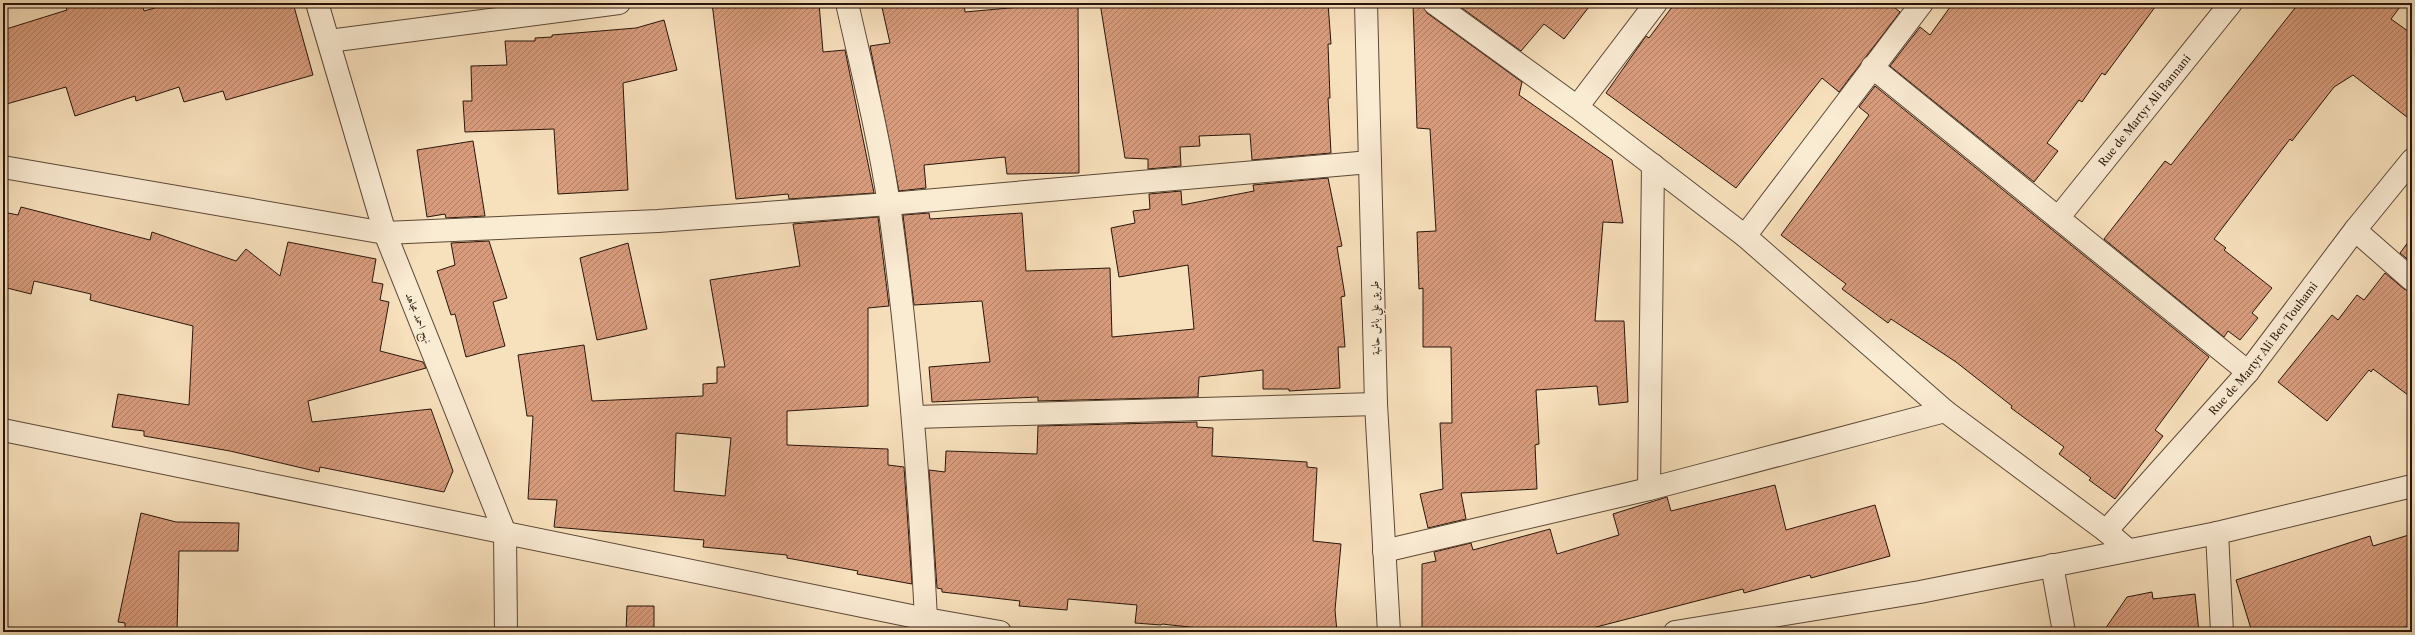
<svg xmlns="http://www.w3.org/2000/svg" width="2415" height="635" viewBox="0 0 2415 635" font-family="'Libre Caslon Text',Amiri,serif">
  <defs>
    <pattern id="building-hatch" width="6" height="6" patternUnits="userSpaceOnUse"><rect width="6" height="6" fill="#d89c7d"/><path d="M-1 1l2-2M0 6l6-6M5 7l2-2" fill="none" stroke="#af7e65"/></pattern>
  </defs>
  <rect width="100%" height="100%" fill="#f7e0bc"/>
  <filter id="stains"><feTurbulence type="fractalNoise" baseFrequency=".005" numOctaves="4"/><feColorMatrix values="0 0 0 0 .2 0 0 0 0 .09 0 0 0 0 .02 0 0 0 .5 -.17"/></filter>
  <radialGradient id="worn" r=".72"><stop offset=".6" stop-color="#630" stop-opacity="0"/><stop offset="1" stop-color="#630" stop-opacity=".3"/></radialGradient>
  <g fill="url(#building-hatch)" stroke="#291509" fill-rule="evenodd">
    <path d="M 65,3 L 142,3 L 144,11 L 172,3 L 293,3 L 313,75 L 226,100 L 223,91 L 184,102 L 179,87 L 136,101 L 135,96 L 75,116 L 66,87 L 3,105 L 3,30 L 67,10 Z"/>
    <path d="M 712,3 L 819,3 L 823,52 L 845,50 L 874,193 L 789,199 L 788,194 L 736,199 Z"/>
    <path d="M 881,3 L 964,3 L 965,12 L 1020,7 L 1020,3 L 1078,3 L 1079,173 L 1007,174 L 1005,157 L 924,165 L 926,188 L 899,191 L 870,46 L 890,43 Z"/>
    <path d="M 1100,3 L 1328,3 L 1331,44 L 1328,44 L 1330,98 L 1328,98 L 1331,153 L 1252,160 L 1250,134 L 1199,136 L 1200,146 L 1180,147 L 1181,166 L 1148,169 L 1148,159 L 1125,158 Z"/>
    <path d="M 1413,3 L 1422,3 L 1427,13 L 1522,82 L 1519,95 L 1612,160 L 1623,223 L 1603,222 L 1595,321 L 1624,321 L 1628,402 L 1599,405 L 1597,386 L 1536,390 L 1539,444 L 1535,445 L 1537,489 L 1461,493 L 1466,519 L 1428,528 L 1420,494 L 1443,489 L 1440,423 L 1452,423 L 1451,347 L 1423,347 L 1423,288 L 1419,289 L 1417,232 L 1436,231 L 1430,129 L 1417,128 Z"/>
    <path d="M 1455,3 L 1592,3 L 1564,39 L 1544,24 L 1521,51 Z"/>
    <path d="M 1675,3 L 1889,3 L 1900,12 L 1839,92 L 1822,78 L 1736,188 L 1606,93 L 1646,36 L 1649,38 Z"/>
    <path d="M 1953,3 L 2158,3 L 2105,75 L 2102,73 L 2082,102 L 2079,100 L 2047,143 L 2058,151 L 2034,182 L 1890,66 L 1920,27 L 1930,35 Z"/>
    <path d="M 2299,3 L 2403,3 L 2391,19 L 2412,34 L 2412,121 L 2353,75 L 2334,87 L 2292,141 L 2290,139 L 2214,239 L 2226,248 L 2224,250 L 2272,288 L 2252,313 L 2258,318 L 2240,340 L 2228,331 L 2224,337 L 2104,239 L 2165,161 L 2171,165 Z"/>
    <path d="M 664,20 L 677,70 L 623,83 L 628,190 L 558,194 L 554,129 L 465,132 L 463,101 L 472,101 L 471,66 L 507,65 L 505,41 L 535,41 L 535,38 L 552,37 L 552,35 L 636,28 Z"/>
    <path d="M 1875,86 L 2209,357 L 2155,430 L 2163,436 L 2115,499 L 2089,480 L 2091,478 L 2059,454 L 2064,447 L 2011,408 L 2012,406 L 1956,362 L 1891,319 L 1888,323 L 1842,289 L 1846,284 L 1781,235 L 1869,115 L 1859,107 Z"/>
    <path d="M 473,141 L 485,216 L 446,218 L 445,214 L 427,217 L 417,150 Z"/>
    <path d="M 1328,178 L 1342,246 L 1337,247 L 1345,296 L 1341,297 L 1345,347 L 1338,347 L 1340,388 L 1289,391 L 1289,389 L 1263,389 L 1263,370 L 1199,377 L 1198,397 L 1038,401 L 1038,397 L 932,402 L 929,367 L 990,362 L 982,301 L 914,305 L 903,215 L 929,213 L 930,219 L 1022,213 L 1026,271 L 1110,268 L 1112,337 L 1194,329 L 1188,265 L 1119,277 L 1111,228 L 1135,223 L 1133,211 L 1150,209 L 1149,194 L 1181,191 L 1182,205 L 1254,191 L 1253,185 Z"/>
    <path d="M 21,207 L 150,240 L 152,232 L 236,261 L 246,249 L 280,276 L 288,242 L 376,259 L 372,282 L 383,284 L 380,300 L 389,302 L 380,351 L 423,362 L 426,368 L 308,401 L 312,422 L 431,409 L 453,471 L 444,492 L 320,467 L 319,472 L 230,451 L 144,436 L 144,431 L 112,427 L 118,394 L 189,405 L 193,326 L 90,300 L 91,294 L 34,281 L 31,294 L 3,287 L 3,212 L 18,215 Z"/>
    <path d="M 878,217 L 889,306 L 868,308 L 868,406 L 787,411 L 787,445 L 888,449 L 888,465 L 904,467 L 912,584 L 857,574 L 858,571 L 787,558 L 787,555 L 703,547 L 704,540 L 554,527 L 557,500 L 528,499 L 533,416 L 527,416 L 518,355 L 584,345 L 592,401 L 703,396 L 703,384 L 717,383 L 717,367 L 725,367 L 710,280 L 800,266 L 793,224 ZM 676,433 L 731,438 L 725,496 L 674,491 Z"/>
    <path d="M 2412,237 L 2412,263 L 2400,253 Z"/>
    <path d="M 489,241 L 507,298 L 493,302 L 505,346 L 466,357 L 455,314 L 451,315 L 437,271 L 455,265 L 451,243 Z"/>
    <path d="M 628,243 L 647,329 L 597,340 L 580,258 Z"/>
    <path d="M 2385,273 L 2404,289 L 2412,292 L 2412,398 L 2373,369 L 2371,372 L 2369,370 L 2327,421 L 2278,382 L 2332,315 L 2338,320 L 2357,295 L 2364,300 Z"/>
    <path d="M 1197,422 L 1197,427 L 1213,428 L 1212,456 L 1307,462 L 1307,467 L 1317,468 L 1313,541 L 1341,544 L 1335,610 L 1337,632 L 1234,632 L 1162,624 L 1161,625 L 1135,623 L 1137,605 L 1068,599 L 1067,610 L 1019,606 L 1020,601 L 942,592 L 942,589 L 937,588 L 929,470 L 945,472 L 946,451 L 1037,454 L 1038,426 Z"/>
    <path d="M 1775,485 L 1786,530 L 1875,505 L 1890,556 L 1811,578 L 1810,575 L 1744,593 L 1743,589 L 1577,632 L 1422,632 L 1422,564 L 1436,561 L 1434,552 L 1471,543 L 1473,550 L 1550,529 L 1557,554 L 1619,535 L 1613,514 L 1667,497 L 1671,511 Z"/>
    <path d="M 141,513 L 176,522 L 239,523 L 238,551 L 179,551 L 177,632 L 125,632 L 125,623 L 118,622 Z"/>
    <path d="M 2412,534 L 2412,625 L 2389,632 L 2252,632 L 2236,580 L 2370,536 L 2373,546 Z"/>
    <path d="M 2152,592 L 2153,599 L 2195,594 L 2199,632 L 2103,632 L 2127,597 Z"/>
    <path d="M 627,606 L 654,606 L 654,632 L 626,632 Z"/>
  </g>
  <g fill="none" stroke-linecap="round" stroke-linejoin="round">
    <g stroke="#5c4836" stroke-width="24">
      <g id="minor">
        <path d="M 317,3 L 385,233 L 505,533 L 506,632"/>
        <path d="M 847,3 C 862,70 879,137 889,205 C 909,343 919,481 926,619"/>
        <path d="M 1366,3 L 1376,404 L 1389,632"/>
        <path d="M 1434,3 L 1577,107 L 1745,236 L 1945,411 L 2106,531 L 2128,550"/>
        <path d="M 329,41 L 619,3"/>
        <path d="M 1872,67 L 2248,372"/>
        <path d="M 1577,107 L 1656,3"/>
        <path d="M 3,167 L 385,233 L 658,221 L 889,204 L 1370,162"/>
        <path id="s1" d="M 2058,218 L 2231,3"/>
        <path d="M 2355,230 L 2412,280"/>
        <path d="M 1745,236 L 1922,3"/>
        <path d="M 915,417 L 1376,404"/>
        <path d="M 3,430 L 926,619 L 1000,632"/>
        <path d="M 1649,489 L 1653,165"/>
        <path id="s2" d="M 2106,531 L 2248,372 L 2355,230 L 2412,160"/>
        <path d="M 2217,533 L 2222,632"/>
        <path d="M 1384,551 L 1649,489 L 1945,411"/>
        <path d="M 2052,565 L 2064,632"/>
        <path d="M 1675,632 L 1920,592 L 2217,533 L 2412,486"/>
      </g>
    </g>
    <use href="#minor" stroke="#faebd3" stroke-width="22"/>
  </g>
  <g text-anchor="middle" dominant-baseline="central" stroke-width="3" stroke-linejoin="round" paint-order="stroke">
    <g font-size="11" fill="#291509" stroke="#faebd3">
      <text stroke="none"><textPath href="#s1" startOffset="138">Rue de Martyr Ali Bannani</textPath></text>
      <text transform="translate(419 318) rotate(68)">نهج احمد مجاهد</text>
      <text transform="translate(1375 318) rotate(-91)">طريق علي باش حانبة</text>
      <text stroke="none"><textPath href="#s2" startOffset="241">Rue de Martyr Ali Ben Touhami</textPath></text>
    </g>
  </g>
  <rect width="2415" height="635" fill="none" stroke="#f7e0bc" stroke-width="16"/>
  <rect x="4" y="4" width="2407" height="627" fill="none" stroke="#291509" stroke-width="2"/>
  <rect x="8" y="8" width="2399" height="619" fill="none" stroke="#291509"/>
  <rect width="100%" height="100%" filter="url(#stains)"/>
  <rect width="100%" height="100%" fill="url(#worn)"/>
</svg>
